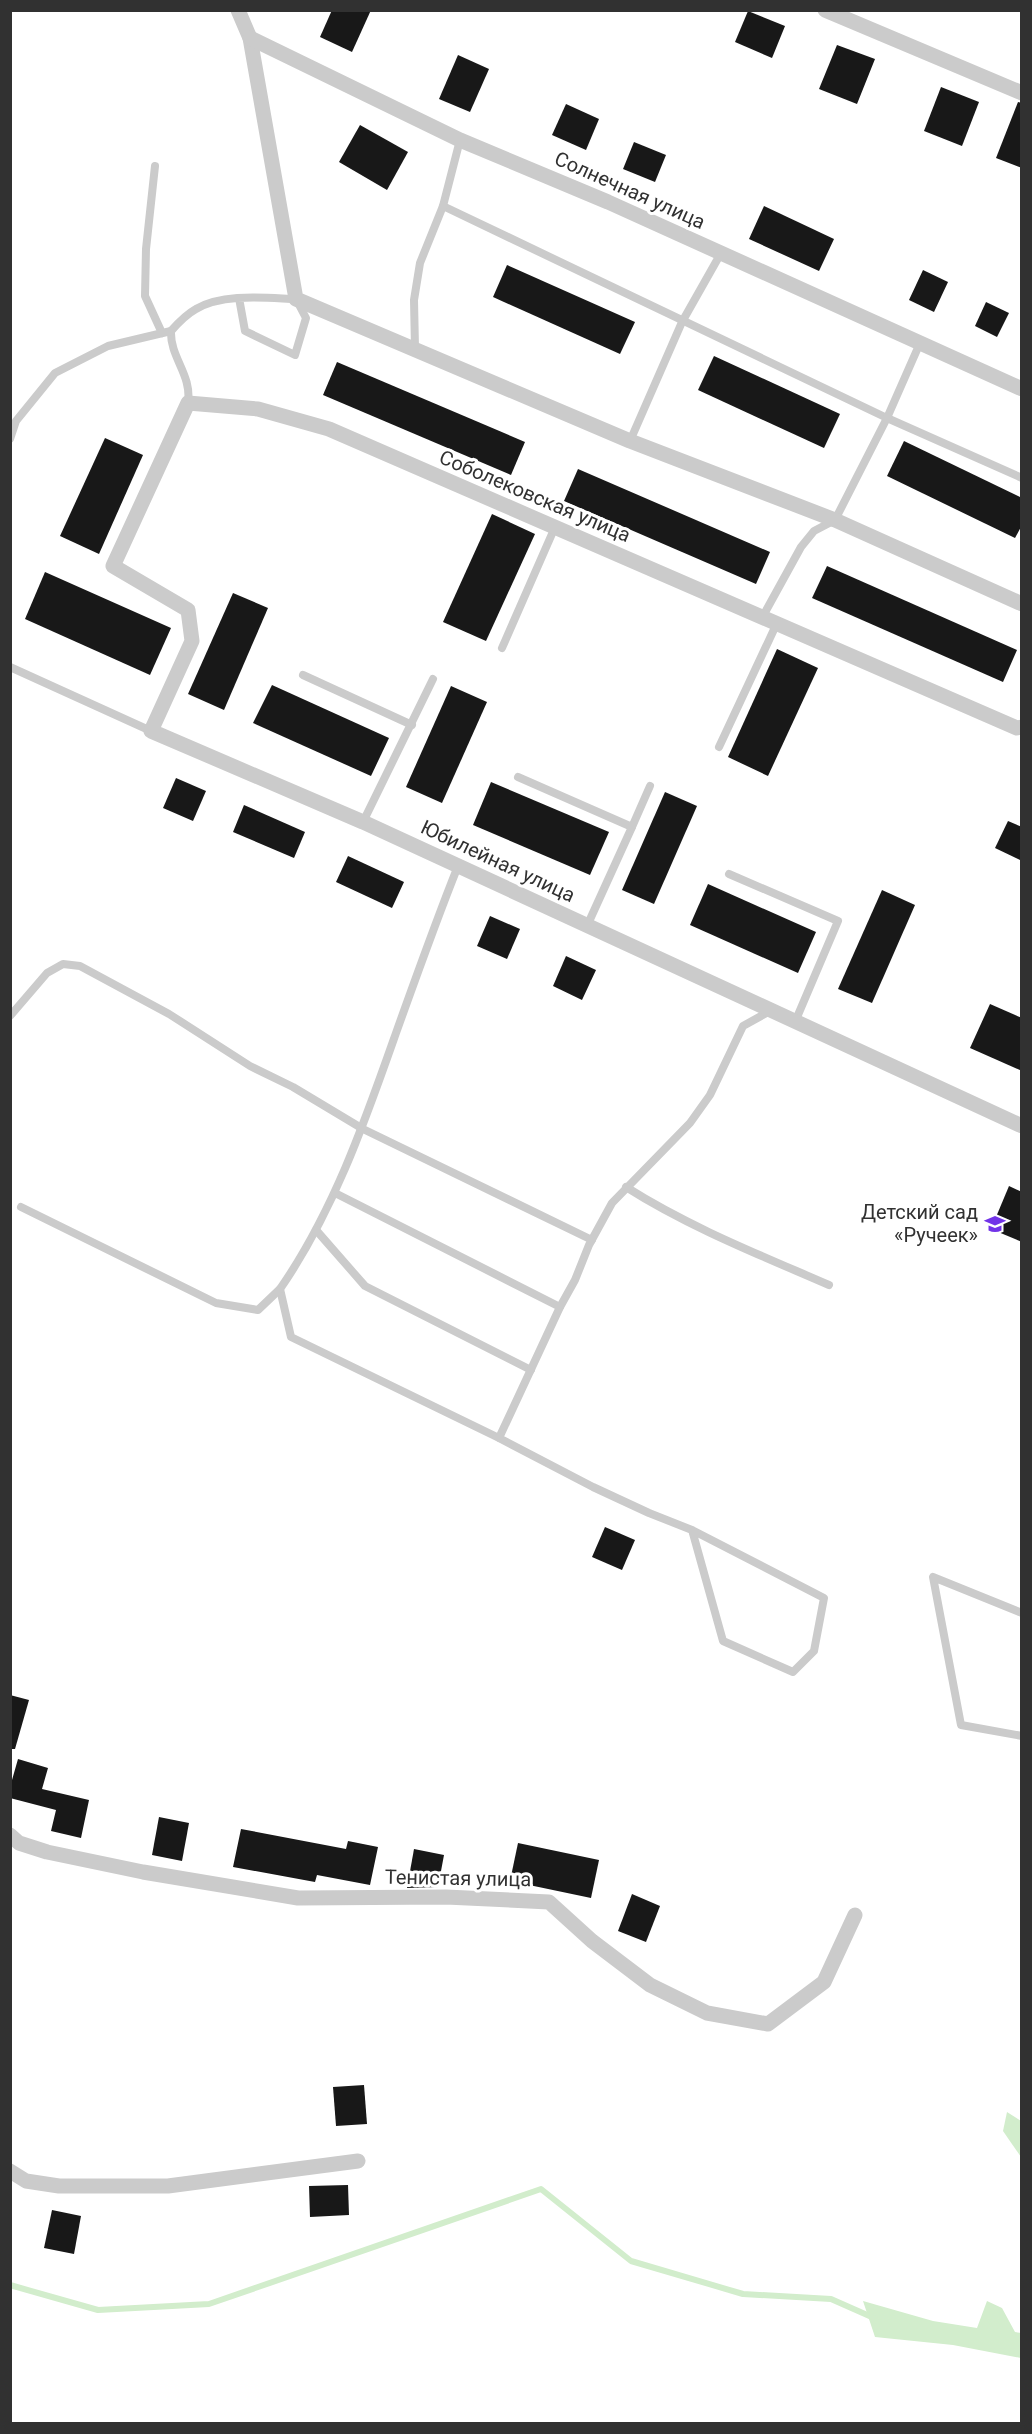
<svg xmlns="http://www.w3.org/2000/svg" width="1032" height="2434" viewBox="0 0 1032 2434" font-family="Roboto,sans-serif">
  <rect width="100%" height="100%" fill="#fff"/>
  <g fill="#d2edcc">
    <path d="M 1007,2112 L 1021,2121 L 1021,2157 L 1003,2131 Z"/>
    <path d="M 863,2301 L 933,2321 L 977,2328 L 987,2301 L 1002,2308 L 1015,2332 L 1021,2333 L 1021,2358 L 953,2345 L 875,2337 Z"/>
  </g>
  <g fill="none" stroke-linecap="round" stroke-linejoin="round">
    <path stroke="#d2edcc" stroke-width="6" d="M 10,2285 L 98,2310 L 209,2304 L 541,2189 L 631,2261 L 743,2294 L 831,2299 L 874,2318"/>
  </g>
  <g fill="#181818">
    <path d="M 332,10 L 371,10 L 352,52 L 320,37 Z"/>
    <path d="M 748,11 L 785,26 L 772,58 L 735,42 Z"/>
    <path d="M 837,45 L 875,59 L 857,104 L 819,89 Z"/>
    <path d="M 458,55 L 489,69 L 470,112 L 439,99 Z"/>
    <path d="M 941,87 L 979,102 L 962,146 L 924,131 Z"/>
    <path d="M 1018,102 L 1022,103 L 1022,168 L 996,158 Z"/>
    <path d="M 566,104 L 599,119 L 586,150 L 552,135 Z"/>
    <path d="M 360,125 L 408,152 L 387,190 L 339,162 Z"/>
    <path d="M 634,142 L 666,155 L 655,182 L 623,169 Z"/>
    <path d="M 764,206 L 834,239 L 819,271 L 749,239 Z"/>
    <path d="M 507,265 L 635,322 L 620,354 L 493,297 Z"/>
    <path d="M 923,270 L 948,282 L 934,312 L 909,300 Z"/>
    <path d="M 986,302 L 1009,313 L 997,337 L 975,326 Z"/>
    <path d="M 714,356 L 840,414 L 824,448 L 698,390 Z"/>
    <path d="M 337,362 L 525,442 L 511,475 L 323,395 Z"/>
    <path d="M 105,438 L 143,455 L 99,554 L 60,536 Z"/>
    <path d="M 904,441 L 1022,498 L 1022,525 L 1015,538 L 887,476 Z"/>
    <path d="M 578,469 L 770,552 L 756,584 L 564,501 Z"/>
    <path d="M 492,514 L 535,534 L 486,641 L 443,622 Z"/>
    <path d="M 827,566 L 1017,650 L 1003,682 L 812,598 Z"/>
    <path d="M 45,572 L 171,628 L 150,675 L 25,619 Z"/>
    <path d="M 233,593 L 268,608 L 224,710 L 188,694 Z"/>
    <path d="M 777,649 L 818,668 L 768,776 L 728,757 Z"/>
    <path d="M 272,685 L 389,738 L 371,776 L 253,723 Z"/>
    <path d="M 451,686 L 487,702 L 442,803 L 406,787 Z"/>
    <path d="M 176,778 L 206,791 L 193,821 L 163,808 Z"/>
    <path d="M 491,782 L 609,832 L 590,875 L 473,825 Z"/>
    <path d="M 665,792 L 697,806 L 654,904 L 622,890 Z"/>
    <path d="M 244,805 L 305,832 L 294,858 L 233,832 Z"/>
    <path d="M 1008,821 L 1022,827 L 1022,861 L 995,848 Z"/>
    <path d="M 348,856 L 404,882 L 392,908 L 336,882 Z"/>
    <path d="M 708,884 L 816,932 L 798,973 L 690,925 Z"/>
    <path d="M 882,890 L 915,905 L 872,1003 L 838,989 Z"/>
    <path d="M 490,916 L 520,929 L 507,959 L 477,946 Z"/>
    <path d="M 566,956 L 596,970 L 582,1000 L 553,986 Z"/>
    <path d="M 990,1004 L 1022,1018 L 1022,1071 L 970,1048 Z"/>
    <path d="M 1009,1186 L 1022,1192 L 1022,1242 L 991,1229 Z"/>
    <path d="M 605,1527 L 635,1540 L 622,1570 L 592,1557 Z"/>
    <path d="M 10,1695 L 29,1700 L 15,1749 L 10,1749 Z"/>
    <path d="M 18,1759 L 48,1768 L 42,1789 L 89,1800 L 81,1838 L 51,1831 L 56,1810 L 10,1798 L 10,1787 Z"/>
    <path d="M 159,1817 L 189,1823 L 182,1861 L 152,1855 Z"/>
    <path d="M 241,1829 L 346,1849 L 348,1841 L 378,1847 L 370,1885 L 317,1875 L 315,1882 L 233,1867 Z"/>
    <path d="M 518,1843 L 599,1860 L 591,1898 L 510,1881 Z"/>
    <path d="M 414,1849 L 444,1855 L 438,1887 L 407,1888 Z"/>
    <path d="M 632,1894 L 660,1906 L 646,1942 L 618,1931 Z"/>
    <path d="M 364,2085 L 367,2124 L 336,2126 L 333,2087 Z"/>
    <path d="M 348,2185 L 349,2215 L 310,2217 L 309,2186 Z"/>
    <path d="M 52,2210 L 81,2216 L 74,2254 L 44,2248 Z"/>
  </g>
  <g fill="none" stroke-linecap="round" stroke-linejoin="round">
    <g stroke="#cbcbcb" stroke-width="8">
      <path d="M 155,166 L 146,249 L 145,296 L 162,333"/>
      <path d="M 443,206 L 887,418 L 1022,478"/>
      <path d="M 415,348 L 414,300 L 420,263 L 443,206 L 460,140"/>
      <path d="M 188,403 C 192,374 170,358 171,331 C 178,323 187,314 196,309 C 223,293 266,298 296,299 L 306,318 L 295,355 L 245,331 L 239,298"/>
      <path d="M 10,439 L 16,421 L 55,373 L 108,346 L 171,331"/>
      <path d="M 630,441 L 682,322 L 721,253"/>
      <path d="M 763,616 L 801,547 L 814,531 L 835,520 L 887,418 L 920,343"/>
      <path d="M 502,648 L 555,527"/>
      <path d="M 10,667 L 151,731"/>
      <path d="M 303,675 L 412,725"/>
      <path d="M 719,747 L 777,623"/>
      <path d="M 518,777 L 632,827 L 587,926"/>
      <path d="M 363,822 L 433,679"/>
      <path d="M 632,827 L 650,786"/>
      <path d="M 458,866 C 436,921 416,977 396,1033 C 365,1121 334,1211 280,1289 L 291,1337 L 499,1438"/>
      <path d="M 729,874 L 838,921 L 795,1022"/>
      <path d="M 10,1016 L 47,973 L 63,964 L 80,966 L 169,1014 L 250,1066 L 293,1087 L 363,1129 L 592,1240"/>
      <path d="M 626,1187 C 689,1227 760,1255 829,1285"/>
      <path d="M 335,1193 L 560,1307"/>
      <path d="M 21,1207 L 216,1303 L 258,1310 L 280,1289"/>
      <path d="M 316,1230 L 365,1286 L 531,1370"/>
      <path d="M 692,1530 L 723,1641 L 793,1672 L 814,1651 L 824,1598 L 692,1530 L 649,1513 L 593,1487 L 499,1438 L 560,1307 L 575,1280 L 589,1245 L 612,1203 L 690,1123 L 710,1095 L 743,1026 L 770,1011"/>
      <path d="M 1022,1613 L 933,1577 L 961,1725 L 1022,1736"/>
    </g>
    <g stroke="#cbcbcb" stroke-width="15">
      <path d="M 238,10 L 250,38 L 296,299 L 630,441 L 835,520 L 1022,604"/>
      <path d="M 825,10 L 1022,93"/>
      <path d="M 250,38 L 460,140 L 608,202 L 1022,389"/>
      <path d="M 1022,727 L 1017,728 L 329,429 L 258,409 L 188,403 L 113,566 L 188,610 L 192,641 L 151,731 L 363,822 L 1022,1126"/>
      <path d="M 10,1835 L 19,1843 L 47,1852 L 143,1872 L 298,1898 L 446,1897 L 549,1902 L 592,1941 L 650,1985 L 707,2013 L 768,2024 L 824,1982 L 855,1915"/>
      <path d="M 10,2171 L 26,2181 L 59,2186 L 168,2186 L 358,2161"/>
    </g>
  </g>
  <defs>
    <g id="school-bare" transform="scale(1.62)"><path d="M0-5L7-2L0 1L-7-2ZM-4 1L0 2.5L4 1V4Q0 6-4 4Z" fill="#7233e8" stroke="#fff" stroke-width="2.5" paint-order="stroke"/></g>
  </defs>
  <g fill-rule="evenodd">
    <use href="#school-bare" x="995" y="1224"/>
  </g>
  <g text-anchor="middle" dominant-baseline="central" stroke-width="6" stroke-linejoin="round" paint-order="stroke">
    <g font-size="20" fill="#313131" stroke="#fff">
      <text transform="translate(630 190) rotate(24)">Солнечная улица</text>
      <text transform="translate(535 496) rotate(23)">Соболековская улица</text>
      <text transform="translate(498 861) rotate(25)">Юбилейная улица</text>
      <text transform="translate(458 1878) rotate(1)">Тенистая улица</text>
    </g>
    <g font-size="20" fill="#313131" stroke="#fff" text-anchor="end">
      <text x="978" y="1212">Детский сад<tspan x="978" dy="23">«Ручеек»</tspan></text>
    </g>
  </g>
  <rect width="1032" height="2434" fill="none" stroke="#313131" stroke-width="24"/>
</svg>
